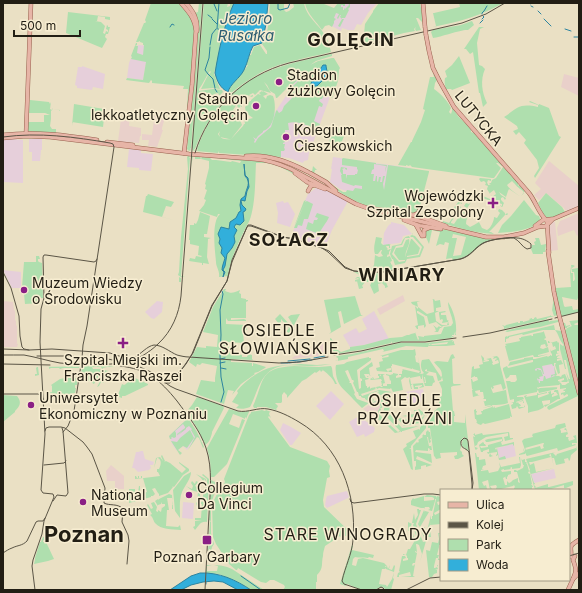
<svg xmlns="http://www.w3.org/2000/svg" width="582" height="593" viewBox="0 0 582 593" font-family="Inter,sans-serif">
  <rect width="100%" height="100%" fill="#eae0c4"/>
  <g fill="#e9d0ca">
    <path d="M 564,74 L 579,78 L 579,96 L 561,87 Z"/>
    <path d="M 121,112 L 130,114 L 129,126 L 141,128 L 141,136 L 140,136 L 139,143 L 128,142 L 129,144 L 119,142 L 118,141 L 121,119 L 123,119 L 123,115 L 121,114 Z"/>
    <path d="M 155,112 L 166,114 L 162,128 L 162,130 L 163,130 L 157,147 L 148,146 L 149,140 L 142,140 L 142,134 L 152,135 Z"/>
    <path d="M 549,161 L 579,186 L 579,207 L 567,211 L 566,210 L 565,210 L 564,208 L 546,193 L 539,200 L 534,195 L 541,189 L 535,183 Z"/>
    <path d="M 579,213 L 579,234 L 577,236 L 574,230 L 558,236 L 557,228 L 560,221 Z"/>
    <path d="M 554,221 L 555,222 L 558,250 L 551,251 L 549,226 L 551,225 L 550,223 Z"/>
    <path d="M 403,295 L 405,301 L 380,315 L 377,309 Z"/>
    <path d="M 3,301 L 13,302 L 14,310 L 15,311 L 15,320 L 16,321 L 16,325 L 17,326 L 17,343 L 16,343 L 18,344 L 17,347 L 3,347 Z"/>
    <path d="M 324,341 L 326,342 L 327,351 L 322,354 L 320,354 L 318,355 L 319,357 L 314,356 L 293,359 L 292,358 L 301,352 L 302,353 L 308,349 L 309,350 Z"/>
    <path d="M 381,397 L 382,397 L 380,404 L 381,406 L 378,411 L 379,415 L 377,418 L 363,409 Z"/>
    <path d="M 111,465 L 124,476 L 124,489 L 115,489 L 115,481 L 107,481 L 106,471 Z"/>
  </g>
  <g fill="#e6cfda">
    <path d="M 339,3 L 377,3 L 368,13 L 361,25 L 357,24 L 354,30 L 348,30 L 342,28 L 341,31 L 330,25 Z"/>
    <path d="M 139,45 L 149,46 L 143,80 L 127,78 L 129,63 L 131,58 L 132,58 L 131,56 L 136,46 Z"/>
    <path d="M 310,61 L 317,70 L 330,97 L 310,151 L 309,153 L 308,160 L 304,161 L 303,163 L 289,158 L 273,156 L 270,154 L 245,152 L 247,144 L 253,137 L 261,133 L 308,63 Z"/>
    <path d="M 82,66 L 105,74 L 103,89 L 93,87 L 92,90 L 77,88 L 77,86 L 75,85 L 78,67 L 82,67 Z"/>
    <path d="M 11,139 L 23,140 L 23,183 L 3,182 L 3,140 Z"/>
    <path d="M 29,139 L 42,139 L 42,150 L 41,150 L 40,161 L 32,161 L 32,152 L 29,152 Z"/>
    <path d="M 129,149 L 141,150 L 141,153 L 153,154 L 151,171 L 139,170 L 139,168 L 127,167 Z"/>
    <path d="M 333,157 L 411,168 L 402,195 L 379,202 L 361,198 L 346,191 L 340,189 L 330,182 L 332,169 L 331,169 Z"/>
    <path d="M 316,188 L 322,189 L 337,195 L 348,201 L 332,230 L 326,245 L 324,248 L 292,238 L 292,234 L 306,201 L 305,201 L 308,194 Z"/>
    <path d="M 283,201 L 284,203 L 288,202 L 295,214 L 290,227 L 277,223 L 278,213 L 276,203 Z"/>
    <path d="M 391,222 L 404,225 L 412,234 L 403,236 L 401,242 L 399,243 L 383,245 L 384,233 L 388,226 L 390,224 L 391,224 Z"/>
    <path d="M 3,270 L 21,272 L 21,288 L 12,288 Z"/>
    <path d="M 157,301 L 163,302 L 162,312 L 154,319 L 151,318 L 145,312 Z"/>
    <path d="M 374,311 L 389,339 L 364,345 L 350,347 L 343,335 L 356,328 L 359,333 L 367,329 L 362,319 Z"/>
    <path d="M 554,363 L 556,375 L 555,376 L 557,383 L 537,385 L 534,368 Z"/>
    <path d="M 423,389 L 425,401 L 409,404 L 405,392 Z"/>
    <path d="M 331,391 L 344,404 L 330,420 L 316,406 Z"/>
    <path d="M 359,416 L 375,428 L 374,432 L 365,437 L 364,434 L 357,437 L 349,422 Z"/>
    <path d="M 187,419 L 197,437 L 187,450 L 183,446 L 177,451 L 172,444 L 169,436 Z"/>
    <path d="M 283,423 L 291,427 L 301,433 L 292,445 L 290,445 L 280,430 Z"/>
    <path d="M 513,444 L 514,445 L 516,456 L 500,460 L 497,448 Z"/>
    <path d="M 141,451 L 143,451 L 145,459 L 154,462 L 153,465 L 150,465 L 151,468 L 149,470 L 138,472 L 134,468 L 132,468 L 136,452 L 138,452 Z"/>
    <path d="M 554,469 L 556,478 L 534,483 L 531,474 Z"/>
    <path d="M 347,491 L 349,497 L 348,498 L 327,508 L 325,505 L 326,499 L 327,496 Z"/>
    <path d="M 183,502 L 194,503 L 193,519 L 182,518 Z"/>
  </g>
  <g fill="#afdfae" fill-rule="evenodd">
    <path d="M 151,3 L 178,3 L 189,15 L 192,22 L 194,29 L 190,90 L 188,98 L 188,108 L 187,109 L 188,89 L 183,89 L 184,86 L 152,83 L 152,81 L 151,80 L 149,83 L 126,80 L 127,78 L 143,80 L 146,62 L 131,59 L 132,57 L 131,56 L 136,43 L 137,43 L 137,45 L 135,46 L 138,46 L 137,53 L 143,55 L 144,45 L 143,45 L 143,43 L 140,42 L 140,41 L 138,42 L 136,42 L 144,23 L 145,23 L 146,22 L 145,20 Z"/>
    <path d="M 199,3 L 202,3 L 191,148 L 190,149 L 191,150 L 189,151 L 187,149 L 195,74 L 198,34 L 198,29 L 195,13 L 198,12 Z"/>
    <path d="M 204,3 L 228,3 L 227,7 L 230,6 L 230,4 L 229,3 L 234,3 L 228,16 L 220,44 L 216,68 L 215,69 L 214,74 L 220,89 L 213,88 L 201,89 L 208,75 L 211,72 L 210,71 C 206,76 203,84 199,89 L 199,91 L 213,89 L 222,90 L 223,92 L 220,95 L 219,95 L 218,93 L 214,94 L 213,95 L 209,94 L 201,95 L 201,96 C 211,95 213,96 219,103 L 230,92 L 229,90 C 234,81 242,74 248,65 L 246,65 L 250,55 L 251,55 L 254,47 L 260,45 L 266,54 L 267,54 L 267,51 L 262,44 C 269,36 269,14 270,3 L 284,3 L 284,10 L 286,12 L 289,11 L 294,7 L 293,3 L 304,3 C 306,17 320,25 326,37 C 329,42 330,48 331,52 C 308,58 284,61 262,72 C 251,78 241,85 231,93 L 232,94 C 259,68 297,62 332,54 L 332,56 L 316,61 L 310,65 L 318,61 L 332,58 L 334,58 L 340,68 L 339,70 L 338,81 L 332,98 L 327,93 L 326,93 L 325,94 L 324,94 L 322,99 L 320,99 L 319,101 L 323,104 L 322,107 L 319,106 L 314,121 L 320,124 L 318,130 C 308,126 298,120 288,123 L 289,130 L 285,130 L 285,142 L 283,143 L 283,144 L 285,144 L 284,148 L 285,149 L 284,151 L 281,151 L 281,157 L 219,153 L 219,151 L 218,153 L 196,151 L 198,150 L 197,149 C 204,129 215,110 231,96 L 230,94 C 214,111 203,128 195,149 L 194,149 L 195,151 L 192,150 L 193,149 L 192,148 ZM 304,74 L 304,75 L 291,88 L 290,88 L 287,94 L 289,97 L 294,93 L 294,95 L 298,95 L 298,96 L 293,97 L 284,106 L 282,111 L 279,113 L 277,110 L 276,111 L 271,127 L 258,138 L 255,143 L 254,142 L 255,140 L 253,137 L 256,139 L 258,136 L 263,132 L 263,131 C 275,128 277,106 273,96 L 270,95 L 267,96 L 266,99 L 263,96 L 268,94 L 263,91 L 262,92 L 262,91 L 259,93 L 261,95 L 258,94 L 251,100 L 251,101 L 250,101 L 247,104 L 247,105 L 245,107 L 246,113 L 253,118 L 245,120 L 244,118 L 245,124 L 244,124 L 243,126 L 231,139 C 227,140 220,139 218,134 L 220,131 L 219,134 L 220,137 L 229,139 L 231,139 L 242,125 L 239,117 L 233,110 L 237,104 L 237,106 L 239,108 L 240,107 L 240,106 L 242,107 L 242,106 L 239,103 L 241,102 L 243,105 L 241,101 L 240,101 L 241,100 L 241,98 L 247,95 L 252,97 L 253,96 L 253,95 L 250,96 L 249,95 L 253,93 L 255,95 L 260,90 L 271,93 L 264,82 L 267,85 L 270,91 L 275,94 L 276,98 L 277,98 L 287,88 L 288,89 Z"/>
    <path d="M 305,3 L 325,3 L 324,4 L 334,8 L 338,3 L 345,3 L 345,6 L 343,6 L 343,5 L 341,5 L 341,7 L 343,7 L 343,10 L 344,10 L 344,8 L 345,9 L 349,5 L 348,3 L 350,3 L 350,7 L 348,9 L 349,10 L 345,18 L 342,18 L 342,19 L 344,19 L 340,27 L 338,26 L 342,19 L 340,17 L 341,15 L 340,15 L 338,19 L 337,18 L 339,14 L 336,13 L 334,18 L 336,19 L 334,21 L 334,23 L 332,27 L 329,25 L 325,26 L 322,30 C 316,21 307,14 305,3 Z"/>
    <path d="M 379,3 L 420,3 L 423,18 L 422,22 L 418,18 L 416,18 L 421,30 L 416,31 L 415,29 L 416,27 L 414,29 L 415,31 L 404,33 L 363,44 L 365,24 L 373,12 L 373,11 Z"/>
    <path d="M 459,3 L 503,3 C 481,16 458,22 433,27 L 436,26 L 433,13 L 434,13 L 460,7 Z"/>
    <path d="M 68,12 L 110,17 L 110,20 L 105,19 L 105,17 L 98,16 L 97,21 L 95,21 L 101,22 L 105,26 L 103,33 L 105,34 L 106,31 L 108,32 L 108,30 L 106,29 L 107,25 L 108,26 L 108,27 L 110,27 L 108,34 L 106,34 L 105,37 L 107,39 L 102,48 L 66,33 Z"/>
    <path d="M 472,21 L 474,25 L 468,30 C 462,29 441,37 433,38 L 431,32 L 433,30 L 461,25 Z"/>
    <path d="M 479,27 L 484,27 L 480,29 L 477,43 L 479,65 L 482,66 L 485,69 C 480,80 482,93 487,103 L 483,107 L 480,93 L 479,93 L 473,52 L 470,54 L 466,49 L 464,49 Z"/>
    <path d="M 459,56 L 470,83 L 452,90 L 451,89 L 446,89 C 445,85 444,82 445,78 L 447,77 L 445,71 L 452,65 Z"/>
    <path d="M 433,73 L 437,80 L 435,83 L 434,89 C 440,93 448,101 451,108 L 449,112 L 451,114 L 452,111 L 452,107 L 458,116 L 471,129 L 471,132 L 474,133 L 502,165 L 502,166 L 498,163 L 496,163 L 501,168 L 494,178 L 492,178 L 412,167 L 410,165 L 409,166 L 406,165 L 406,166 L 398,165 L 411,142 L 412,142 L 412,141 L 421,122 L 425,110 L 423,109 L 430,77 L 434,77 Z"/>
    <path d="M 30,100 L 49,102 L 50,104 L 51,102 L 50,109 L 52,110 L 53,108 L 53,109 L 60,110 L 60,111 L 59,110 L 53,109 L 51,111 L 51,119 L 50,126 L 52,129 L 56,129 L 56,134 L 28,131 L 28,130 L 27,130 L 28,120 L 28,122 L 44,122 L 44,115 L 50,115 L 45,113 L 29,113 Z"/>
    <path d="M 530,101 L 539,105 L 539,104 L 549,108 L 559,136 L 561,137 L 535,178 L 534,176 L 539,168 L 537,160 L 524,143 L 526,140 L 519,132 L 516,135 L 513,131 L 518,129 L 517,126 L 504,117 C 518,108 519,103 538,107 L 538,105 L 529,102 Z"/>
    <path d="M 74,104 L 104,109 L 105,110 L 103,127 L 72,122 L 72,126 Z"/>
    <path d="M 337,127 L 343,130 L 345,134 L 339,148 L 334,149 L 328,145 L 334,128 Z"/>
    <path d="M 189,155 L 201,156 L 200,157 L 201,159 L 195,159 L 195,157 L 193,156 L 191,167 L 192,156 L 190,156 L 189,157 L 190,158 L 181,276 L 185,276 L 181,277 L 181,282 L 179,282 L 179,277 L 181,278 L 181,277 L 178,275 L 179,272 L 181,237 L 188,169 L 187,157 Z"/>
    <path d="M 202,157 L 210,158 L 212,160 L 216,160 L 231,162 L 232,161 L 240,163 L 241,161 L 208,157 C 216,156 225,157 233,158 C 265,160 279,162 306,181 L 279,166 L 267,163 L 256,163 C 255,179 256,214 246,227 C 239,242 230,259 228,276 L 219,277 C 220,271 216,267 216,262 C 215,250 211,222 220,214 L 218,214 L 217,217 L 199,211 L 204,205 L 206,200 L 204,199 L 207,190 L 205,189 L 206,185 L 205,184 L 209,168 L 209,161 L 201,159 Z"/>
    <path d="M 343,158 L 376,163 L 376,164 L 387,165 L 385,172 L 385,171 L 386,166 L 374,164 L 374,169 L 372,170 L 371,174 L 374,174 L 373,181 L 375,181 L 376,176 L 377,176 L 377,181 L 378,182 L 379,177 L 381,177 L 380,182 L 382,182 L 383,176 L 385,176 L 383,184 L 384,190 L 388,165 L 429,171 L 429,172 L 419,210 L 415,214 C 404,212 392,212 381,210 C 356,205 333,188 313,173 L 312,172 L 313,166 L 317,170 L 315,170 L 314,174 L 343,192 L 346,192 L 347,190 L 353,191 L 355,188 L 362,189 L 362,186 L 355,185 L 354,186 L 342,182 L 341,175 L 342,175 L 340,171 L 341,167 L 347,168 L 347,170 L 345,169 L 345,168 L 342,169 L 343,170 L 345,170 L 343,170 L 343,174 L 346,174 L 346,179 L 347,175 L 355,175 L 355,174 L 357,174 L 358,170 L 357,169 L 357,167 L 342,165 L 342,159 Z"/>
    <path d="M 503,167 L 518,183 L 518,186 L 519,185 L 525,191 L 521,196 L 524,193 L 523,191 C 518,188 516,185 512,181 L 507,185 C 510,190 516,193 521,197 L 509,189 L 508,191 L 506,197 L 499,192 L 501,195 L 506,198 L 505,200 L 503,197 L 501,198 L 501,200 L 504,203 L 503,205 L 503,206 L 502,207 L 499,205 L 502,206 L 502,204 L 482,198 L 483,196 L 490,199 L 492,198 L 491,194 L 492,197 L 496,194 L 494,190 L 490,193 L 490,194 L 487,189 L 488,186 L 485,185 L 486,183 L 484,181 L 481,182 L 479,179 L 480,178 L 491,179 L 491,181 L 488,180 L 487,183 L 488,184 L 488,185 L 491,185 L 489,184 L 490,183 L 491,183 L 492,180 L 496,178 Z"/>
    <path d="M 546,193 L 562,207 L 565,212 C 559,215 551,220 545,217 L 546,217 L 546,216 L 544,217 L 544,216 L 538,203 Z"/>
    <path d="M 148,194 L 174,202 L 171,207 L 166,206 L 162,217 L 174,220 L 143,212 L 146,196 L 147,196 Z"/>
    <path d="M 306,200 L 305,202 L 307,201 L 313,204 L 308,219 L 304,219 L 302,226 L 298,225 L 297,228 L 294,228 L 305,203 L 294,227 L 304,201 Z"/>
    <path d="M 524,200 L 536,215 L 539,216 L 540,219 L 541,219 L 541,221 C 529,231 513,232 498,233 L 502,225 L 511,216 Z"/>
    <path d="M 459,201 L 462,203 L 462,204 L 460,203 L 458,205 L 461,207 L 459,210 L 456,208 L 455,210 L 462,215 L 463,213 L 460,211 L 463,208 L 465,209 L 467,208 L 464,206 L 466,203 L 469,204 L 472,201 L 465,211 L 463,209 L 462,211 L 465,212 L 462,215 L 460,216 L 463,216 L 467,209 L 470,208 L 468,211 L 470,212 C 468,216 466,219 466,224 L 470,227 L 474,225 L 479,222 L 482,228 L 487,230 C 491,228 494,221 494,217 L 497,218 L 500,213 L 498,211 L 499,209 L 502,210 L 505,213 L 505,215 L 507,213 L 508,214 L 507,215 L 505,215 L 494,227 L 489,232 L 491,232 L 494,234 C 473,233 451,226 431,219 L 442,223 L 443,222 L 443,221 L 449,223 L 456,213 L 457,214 L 451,222 L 451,223 L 454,224 L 460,215 L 453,210 L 455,206 L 458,208 L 460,206 L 456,205 Z"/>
    <path d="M 200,212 L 210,216 L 207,234 L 204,234 L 204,237 L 211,238 L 208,239 L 207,257 L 209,264 L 203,263 L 203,265 L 202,265 L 202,263 L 189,261 L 190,258 L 195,259 L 196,256 L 201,257 L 202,256 L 198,255 L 199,246 L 190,244 L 190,240 L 189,240 L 190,225 L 194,225 L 194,223 L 196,224 L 198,220 Z"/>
    <path d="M 317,213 L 329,217 C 326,224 322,227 319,234 L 306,229 L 308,222 L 313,224 L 314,220 L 317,220 L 318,218 L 315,217 Z"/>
    <path d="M 427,229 L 446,230 L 493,238 L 493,240 C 478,243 479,249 468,255 C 463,258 458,259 453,260 L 452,258 L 446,259 L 449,243 L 445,242 L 444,245 L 440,244 L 436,246 L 440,232 L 432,230 L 429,244 L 425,235 L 425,230 ZM 453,234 L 466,237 L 461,255 L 453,256 L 457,238 L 452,238 Z"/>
    <path d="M 413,233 L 412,235 L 415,236 L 424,247 L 420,257 L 407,259 L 405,263 L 395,265 L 393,259 L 392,259 L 390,254 L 392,246 L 401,244 C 403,240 403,237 409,236 L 410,238 L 405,238 L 402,245 L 396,246 L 392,254 L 399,262 L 405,261 L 405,260 L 399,260 L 394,253 L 396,248 L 403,247 L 406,240 L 409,239 C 411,245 404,251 406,257 L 406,254 L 411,239 L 412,239 L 420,248 L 418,254 L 407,256 L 407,257 L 419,255 L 422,247 L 413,237 L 411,237 L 410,236 L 412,235 L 412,234 Z"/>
    <path d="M 376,237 L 382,238 L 381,243 L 383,245 L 389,244 L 391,245 L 390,245 L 390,248 L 389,248 L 389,246 L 386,246 L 387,248 L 388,248 L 387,249 L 388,250 L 390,249 L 391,249 L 389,252 L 389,255 L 388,254 L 387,256 L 387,257 L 390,256 L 392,261 L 390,262 L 391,263 L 391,262 L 391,265 L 392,264 L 393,270 L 381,271 L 379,270 L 370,271 L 374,265 L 375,255 L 379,257 L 383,256 L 381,253 L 382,250 L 381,250 L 378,254 L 375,254 C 373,248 375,243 376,237 Z"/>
    <path d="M 535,238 L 539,238 L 541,245 L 546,244 L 545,252 L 543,252 L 543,254 L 533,254 L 531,249 L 532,245 L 535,245 L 534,242 L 536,241 Z"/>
    <path d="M 36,256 L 39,256 L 40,259 L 38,259 L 38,261 L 39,262 L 42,263 L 43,298 L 40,298 L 40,303 L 25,304 L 24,294 L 22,294 L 22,288 L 22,293 L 24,293 L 25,289 L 27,289 L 25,288 L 22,287 L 24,262 L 36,262 Z"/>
    <path d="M 571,265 L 573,265 L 575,266 L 572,268 L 572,269 L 578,268 L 578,266 L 579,265 L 579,270 L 575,270 L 579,270 L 579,299 L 578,298 L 577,300 L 562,297 L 564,306 L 565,307 L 572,306 L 573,310 L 579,309 L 579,312 L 558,317 L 558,315 L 547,318 L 547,319 L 504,329 L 504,327 L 502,325 L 505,326 L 506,325 L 518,322 L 518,323 L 520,323 L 520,321 L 523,321 L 523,322 L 530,320 L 529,319 L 532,318 L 532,319 L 534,319 L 534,318 L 536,317 L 537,319 L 550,316 L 551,315 L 551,316 L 554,316 L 552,310 L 555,289 L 556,288 L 571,287 L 570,272 L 570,267 L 571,273 L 573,273 L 573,281 L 574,281 L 575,279 L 574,272 L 572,272 Z"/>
    <path d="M 393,271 L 393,272 C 391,273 386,272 383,273 L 383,279 L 385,280 L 388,287 L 385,288 L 385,286 L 382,283 L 378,284 L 379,291 L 374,294 L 370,285 L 371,284 L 371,282 L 365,282 L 362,286 L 363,287 L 363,288 L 359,289 L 357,281 L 356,282 L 355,281 L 355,280 L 359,279 L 358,278 L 355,279 L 357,277 L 359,277 L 360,275 L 354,272 L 375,273 Z"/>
    <path d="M 224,289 L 226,289 L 225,291 C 232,294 233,293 240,290 L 239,293 L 241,294 L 241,298 L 246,299 L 246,300 L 248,300 L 248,301 L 246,302 L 246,318 L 231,318 L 231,320 L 244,319 L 246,320 L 246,321 L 228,321 L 226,318 L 226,324 L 247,325 L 247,330 L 244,330 L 245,333 L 243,333 L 244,343 L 228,342 L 230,354 L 242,355 L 242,357 L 247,357 L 248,354 L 252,355 L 252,359 L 253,360 L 231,359 L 231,362 L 252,363 L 252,366 L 253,366 L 253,363 L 266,367 L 265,368 L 258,372 L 254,373 L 255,374 L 241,384 L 232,395 L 234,391 L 228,390 L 224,404 L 196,394 L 201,380 L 215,382 L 215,378 L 217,366 L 202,363 L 200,365 L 197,364 L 196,367 L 189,362 L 197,347 L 206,348 L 206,346 L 217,347 L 218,335 L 203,332 L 213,307 Z"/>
    <path d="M 355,296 L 361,315 L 363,315 L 361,316 L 360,316 L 344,324 L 341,311 L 338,312 L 341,327 L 329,334 L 331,332 L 324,300 Z"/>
    <path d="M 434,299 L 435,301 L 440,300 L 441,307 L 436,308 L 436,311 L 439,311 L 435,313 L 436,321 L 442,325 L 447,325 L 448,322 L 442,323 L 443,320 L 442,319 L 440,320 L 439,314 L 439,312 L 445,311 L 446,312 L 441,313 L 441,315 L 446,315 L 447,320 L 449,321 L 448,321 L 449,325 L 443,326 L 441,328 L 440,328 L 438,332 L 434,332 L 436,331 L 435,328 L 433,325 L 437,328 L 439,326 L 440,327 L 442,327 L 436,322 L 429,324 L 427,316 L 426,316 L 418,311 L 417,311 L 417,313 L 424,317 L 426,326 L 424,328 L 424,325 L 418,326 L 418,329 L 417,329 L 415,326 L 418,325 L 415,306 L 418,309 L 418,307 L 412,304 L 411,302 L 419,301 L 420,301 L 417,302 L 418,307 L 427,314 L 434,312 L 433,300 L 432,300 Z"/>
    <path d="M 448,302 C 454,311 457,323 456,333 L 455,331 L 456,335 L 455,335 L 454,332 L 454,335 L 452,335 L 452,336 L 453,336 L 454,337 L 452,337 L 451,336 L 452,338 L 425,341 L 404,341 L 392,343 L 391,341 L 391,343 L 365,349 L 336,354 L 334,351 L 334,353 L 333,353 L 330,339 L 330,338 L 332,339 L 332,340 L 334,341 L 332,342 L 335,348 L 341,352 L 350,349 L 350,347 L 364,345 L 390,338 L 402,337 L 407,335 L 409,335 L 411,334 L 415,333 L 415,332 L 418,340 L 419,339 L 418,336 L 424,337 L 424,336 L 441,334 L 444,327 L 451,326 L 453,323 C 452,315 448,310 448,302 Z"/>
    <path d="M 280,314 L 290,325 L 292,323 L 288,317 L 291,315 L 300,314 L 289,334 L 288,332 L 286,332 L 289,328 L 281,319 L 281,322 L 279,324 L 275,319 Z"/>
    <path d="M 548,320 L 550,322 L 550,321 L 559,320 L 558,322 L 540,327 L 518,330 L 507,332 L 505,331 Z"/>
    <path d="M 579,320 L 579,322 L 574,324 L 575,325 L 579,325 L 579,380 L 575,376 L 565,330 L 567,329 L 566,328 L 564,329 L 562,323 L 567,323 L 565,323 L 566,326 L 570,325 L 570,326 L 567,327 L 567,328 L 572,326 L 571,325 L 570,322 L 569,322 L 570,321 Z"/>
    <path d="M 554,325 L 555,330 L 561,331 L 562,334 L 578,396 L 549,410 L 547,408 L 548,406 L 568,396 L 568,395 L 567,394 L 564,396 L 563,394 L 561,395 L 561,393 L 565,392 L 565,391 L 564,391 L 563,390 L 566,389 L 566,388 L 560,389 L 560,384 L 559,385 L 539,387 L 538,388 L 537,387 L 537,388 L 538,389 L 540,388 L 558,387 L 557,387 L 557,389 L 539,393 L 538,390 L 537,391 L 537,392 L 517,396 L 517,397 L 523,397 L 524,399 L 516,402 L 517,403 L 518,402 L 523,400 L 524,403 L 522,403 L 523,403 L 523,401 L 518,402 L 519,404 L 520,404 L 521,406 L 519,406 L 520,407 L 524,407 L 524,405 L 523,405 L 524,405 L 525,407 L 519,409 L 517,406 L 516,408 L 512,409 L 511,405 L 513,404 L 513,403 L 511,403 L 510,402 L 511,403 L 514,402 L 514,399 L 510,400 L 506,381 L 510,381 L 511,382 L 515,382 L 517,380 L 516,375 L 510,375 L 509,377 L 506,379 L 503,370 L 503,368 L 507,366 L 508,368 L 533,362 L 533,360 L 532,360 L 508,366 L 510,362 L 519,360 L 524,359 L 524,358 L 533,357 L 533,359 L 535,359 L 547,356 L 548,357 L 549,356 L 550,356 L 550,355 L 552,356 L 552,354 L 551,353 L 550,349 L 553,348 L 550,349 L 551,351 L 556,349 L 555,346 L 553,347 L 552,343 L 548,343 L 548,341 L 549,341 L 550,343 L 557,341 L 558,343 L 559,342 L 559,351 L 557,351 L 557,353 L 559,353 L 556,354 L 556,356 L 560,355 L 557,357 L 557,358 L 561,358 L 557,359 L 557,361 L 561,360 L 563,364 L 559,365 L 559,366 L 560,373 L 558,374 L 555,365 L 556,363 L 554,363 L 554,366 L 553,366 L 552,364 L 542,366 L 544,374 L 543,374 C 542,371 542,368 538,368 L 535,369 L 535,368 L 535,371 L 536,370 L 537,371 L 537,369 L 538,369 L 539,370 L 541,370 L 543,376 L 539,377 L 540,379 L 538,379 L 537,378 L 537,381 L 538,379 L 539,383 L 540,383 L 540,381 L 543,381 L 544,376 L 545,376 L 546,379 L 555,376 L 554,375 L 551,377 L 551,375 L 555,374 L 554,366 L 557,375 L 555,376 L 559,376 L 561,377 L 562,375 L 565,374 L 568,381 L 567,382 L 562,382 L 561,381 L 564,380 L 564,378 L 558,380 L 558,381 L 561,382 L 559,383 L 561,383 L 562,385 L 565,385 L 568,383 L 569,383 L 566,372 L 569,379 L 570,379 L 566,360 L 564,360 L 566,369 L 565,369 L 560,349 L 560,344 L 563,346 L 564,345 C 559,341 559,334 555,330 L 543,330 L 523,335 L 522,334 L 509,337 L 509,338 L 506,339 L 506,342 L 505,342 L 505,337 L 507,336 L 507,337 L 508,336 Z"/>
    <path d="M 543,331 L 544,332 L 546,338 L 544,339 L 545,340 L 546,340 L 548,346 L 546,347 L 545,344 L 541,345 L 540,348 L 543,349 L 548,347 L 549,352 L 538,355 L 538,356 L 549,354 L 549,352 L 549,354 L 538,357 L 534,357 L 533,355 L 509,361 L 505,346 L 507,345 L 506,345 L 505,344 L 520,341 L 519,338 L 521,338 L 521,337 L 532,335 L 531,336 L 533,336 L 533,334 L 543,332 Z"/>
    <path d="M 453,340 L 452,342 L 454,341 L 454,343 L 455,345 L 446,346 L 428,346 L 429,345 L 433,345 L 447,344 L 448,342 L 432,344 L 431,345 L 429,344 L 428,347 L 426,347 L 406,346 L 391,350 L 391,349 L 391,350 L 382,352 L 384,351 L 383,349 L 348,357 L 348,359 L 337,361 L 335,360 L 338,361 L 338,358 L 336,357 L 337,356 L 352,354 L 400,343 L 426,343 Z"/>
    <path d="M 415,349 L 416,355 L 415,356 L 416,362 L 419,363 L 418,356 L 421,373 L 419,373 L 422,374 L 422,379 L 421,379 L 420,376 L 410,378 L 411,384 L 423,383 L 424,387 L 419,388 L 420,387 L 422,386 L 422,385 L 415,386 L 415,387 L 418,387 L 418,389 L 414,389 L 413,384 L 411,385 L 412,389 L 411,389 L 409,381 L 410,377 L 407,378 L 405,377 L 401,380 L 403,390 L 393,392 L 391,388 L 390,388 L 391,389 L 379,388 L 377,389 L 376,387 L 375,388 L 376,389 L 361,394 L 362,396 L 379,390 L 392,392 L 380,395 L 379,394 L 379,393 L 373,397 L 373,395 L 379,392 L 378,391 L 375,392 L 368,397 L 372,401 L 373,400 L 371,396 L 374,400 L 372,402 L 369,400 L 368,401 L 365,399 L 365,398 L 363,398 L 361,397 L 361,396 L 359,396 L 358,392 L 357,392 L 353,383 L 354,381 L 353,380 L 352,380 L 348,370 L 345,371 L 350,382 L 349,383 L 351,383 L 355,393 L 354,394 L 357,399 L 368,403 L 369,402 L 370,402 L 362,408 L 350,396 L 353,399 C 347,391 338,388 336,374 C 336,371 335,368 336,365 L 344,364 L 347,362 L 369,357 L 369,358 L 371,358 L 371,360 L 357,370 L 359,389 L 361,388 L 361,381 L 362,381 L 362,379 L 365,378 L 364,378 L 362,379 L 360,378 L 360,371 L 372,362 L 373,366 L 369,368 L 370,375 L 371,375 L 367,377 L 367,376 L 370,376 L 369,374 L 364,374 L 366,378 L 368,378 L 369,379 L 365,380 L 366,386 L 367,386 L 367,388 L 369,387 L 370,386 L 370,389 L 371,388 L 381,386 L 380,387 L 383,387 L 382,386 L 381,386 L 382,385 L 381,381 L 382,381 L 381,379 L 370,380 L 371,379 L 370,379 L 372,378 L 373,379 L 373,378 L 372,377 L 373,377 L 374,379 L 379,378 L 379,376 L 378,376 L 378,374 L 381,374 L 380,376 L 381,376 L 381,374 L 385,374 L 383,375 L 385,383 L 382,384 L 383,384 L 383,386 L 387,386 L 387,384 L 391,384 L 391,380 L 390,381 L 389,376 L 386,375 L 386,374 L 390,375 L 393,374 L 393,373 L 398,374 L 398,375 L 396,376 L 396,378 L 401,377 L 401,375 L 399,375 L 399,374 L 402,374 L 402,371 L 403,370 L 402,369 L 419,373 L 420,371 L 413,369 L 413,368 L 412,369 L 392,364 L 392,366 L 391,366 L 392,372 L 389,372 L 388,371 L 391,370 L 391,368 L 386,369 L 388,372 L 377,371 L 376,368 L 380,367 L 379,362 L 383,361 L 382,358 L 388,357 L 389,356 L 388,355 L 382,357 L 382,356 L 380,356 L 401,350 L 413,350 Z"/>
    <path d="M 453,354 L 455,358 L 452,359 L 453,383 L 454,384 L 460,384 L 461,385 L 453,386 L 451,387 L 453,411 L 454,411 L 455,416 L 454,416 L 454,422 L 465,423 L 465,414 L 468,440 L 467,440 C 469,443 468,448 469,452 L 462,446 L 462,443 L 463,440 L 461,442 L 462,440 L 465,438 L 464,437 L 462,439 L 461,441 L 461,447 L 460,450 L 462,452 L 462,454 L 464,456 L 458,459 L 455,459 L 454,456 L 457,455 L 457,452 L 440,453 L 441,458 L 436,459 L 435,457 L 434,456 L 430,428 L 428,428 L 428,416 L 430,415 L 439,407 L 439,398 L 442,396 L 442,389 L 439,382 L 443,381 L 442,377 L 441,380 L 438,381 L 436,373 L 427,371 L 427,369 L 425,370 L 425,371 L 429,372 L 426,375 L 433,376 L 435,382 L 433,383 L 432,386 L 425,386 L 424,383 L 426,383 L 425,377 L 424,377 L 425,382 L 424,383 L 422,374 L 424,373 C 421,370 420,365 422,360 L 429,359 L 441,377 L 442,376 C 442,368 438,368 434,362 L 437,361 L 448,362 L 451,355 Z"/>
    <path d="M 481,355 L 484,358 L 484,360 L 486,360 L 483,361 L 484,362 L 489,361 L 489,360 L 486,359 L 491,358 L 493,363 L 492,363 L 493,365 L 499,363 L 498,360 L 495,361 L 495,360 L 497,359 L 496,358 L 493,359 L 494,357 L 492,357 L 497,356 L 499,358 L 500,363 L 500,365 L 506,388 L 503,390 L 501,384 L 493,386 L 494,388 L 492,389 L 492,387 L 491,388 L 493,393 L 506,390 L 508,403 C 499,406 493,404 485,406 L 484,402 L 485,402 L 483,401 L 486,401 L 486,399 L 483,399 L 484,398 L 483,392 L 480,392 L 480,390 L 475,391 L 476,394 L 477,393 L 478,395 L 480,395 L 473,397 L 472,390 L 473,390 L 472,389 L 471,379 L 472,379 L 473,382 L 478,380 L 477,377 L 475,377 L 475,376 L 471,378 L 472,367 L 474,366 L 474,369 L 480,368 L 479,365 L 483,364 Z"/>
    <path d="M 301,364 L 317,365 L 331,364 C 325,365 318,366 312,366 C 297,366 276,361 265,376 C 258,384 255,398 250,407 C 243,410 237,409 231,406 L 236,408 L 239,405 L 232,402 L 238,393 L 237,391 C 245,381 259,370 273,367 C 281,365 291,365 301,364 Z"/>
    <path d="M 106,366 L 117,367 L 107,367 L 103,368 L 103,370 L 101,367 L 92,367 L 93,369 L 101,369 L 100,370 L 101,372 L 103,370 L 109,371 L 106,372 L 104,377 L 105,377 L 105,378 L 103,377 L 102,380 L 104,381 L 104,383 L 101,382 L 99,386 L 97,387 L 104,374 L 101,372 L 97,379 L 94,384 L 82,377 L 82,375 L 81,375 L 82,367 L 79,367 L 79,368 L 63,368 L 60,369 L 59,368 L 51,368 L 49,369 L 49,367 L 38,367 L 39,375 L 35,376 L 35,374 L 37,374 L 36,368 L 37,367 Z"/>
    <path d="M 294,366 L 319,367 L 331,366 L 332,368 L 333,376 L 337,384 L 335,384 C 334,379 325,371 321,369 L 323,370 L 321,372 L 320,370 L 316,373 L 315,372 L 306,379 L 302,381 L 287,398 L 287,395 L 284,392 L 282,395 L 282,402 L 281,403 L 275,403 L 278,406 L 277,408 L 276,408 L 277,409 L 276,410 L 266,407 L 257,407 L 257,408 L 254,408 L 253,406 C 265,380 258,368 294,366 Z"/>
    <path d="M 65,378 L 78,378 L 77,385 L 75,385 L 75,388 L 76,388 L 75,393 L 70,393 L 74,394 C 65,394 57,394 48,393 L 52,392 L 52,386 L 51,385 L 60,379 Z"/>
    <path d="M 135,378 L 148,384 L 148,385 L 125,396 L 122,396 L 122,398 L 119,397 L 118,395 L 122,384 L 124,385 L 126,384 L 129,380 L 134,380 Z"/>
    <path d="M 555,390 L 558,390 L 560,398 L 560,399 L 558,399 L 545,407 L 544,405 L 549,404 L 550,403 L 550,400 L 542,401 L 542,402 L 544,407 C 540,411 532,411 528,413 L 528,406 L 524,396 L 527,395 L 526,397 L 537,395 L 537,396 L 537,393 L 539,394 L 547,392 L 547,393 L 538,395 L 538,398 L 549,394 L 548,392 L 551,391 L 551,394 L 554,393 L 554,394 L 552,395 L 552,397 L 558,395 L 556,392 L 554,392 L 554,391 Z"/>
    <path d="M 391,394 L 389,413 L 402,428 L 419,426 L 403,431 L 402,431 L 402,432 L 401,432 L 401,431 L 400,432 L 395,433 L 388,426 L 376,418 C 378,414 379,416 378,411 L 381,406 L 375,402 L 373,403 L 375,405 L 372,403 L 370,405 L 370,404 L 375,401 L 380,404 L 382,398 L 380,397 L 384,395 L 385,397 L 382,408 L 380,408 L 381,409 L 380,415 L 389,424 L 389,425 L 390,425 L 398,432 L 400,431 L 383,413 L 387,397 L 388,395 L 389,396 Z"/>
    <path d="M 3,395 L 17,396 C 22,402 20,406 15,411 L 15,412 L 3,422 Z"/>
    <path d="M 197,397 L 223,406 L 224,408 L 212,432 L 212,433 C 211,437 209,443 206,444 L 206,446 L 196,426 L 186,412 L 192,405 Z"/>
    <path d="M 509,404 L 512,417 L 511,417 L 510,416 L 510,418 L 485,424 L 483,423 L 481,425 L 478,424 L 476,422 L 477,422 L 476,419 L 475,419 L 474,410 L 476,409 L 476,411 L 477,411 L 476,414 L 477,415 L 482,414 L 481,411 L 483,411 L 483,410 L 492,407 L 492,406 L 483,408 L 492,405 L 493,408 L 494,407 L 494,406 L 495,408 Z"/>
    <path d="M 229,409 L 240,412 L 249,411 L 249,412 L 246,419 L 246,417 L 245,418 L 245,419 L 241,417 L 233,414 L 229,424 L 239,428 L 242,419 L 245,420 L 227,464 L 214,477 L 211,477 L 210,460 L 207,448 Z"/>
    <path d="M 419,409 L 425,414 L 424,417 L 421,422 L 419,425 L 419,423 L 404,426 L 398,419 L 401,418 L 402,419 L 419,420 L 424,416 L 423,414 L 418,418 L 402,416 L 414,414 L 414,410 L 417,410 L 417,411 L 414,411 L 415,413 L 419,413 L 419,411 L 418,410 Z"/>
    <path d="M 262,410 L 265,411 L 266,410 L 271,412 L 270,411 L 269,414 L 271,418 L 269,416 L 268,417 L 290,447 L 327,461 L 330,466 L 329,471 L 330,477 L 327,478 L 323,500 L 324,507 L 351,533 L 352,535 L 351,538 L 343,535 L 340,537 L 340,536 L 325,546 C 324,550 323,552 323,556 C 321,564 324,568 317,575 L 317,582 L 316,582 L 316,590 L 283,590 L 285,587 L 284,585 L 274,580 L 270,580 L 266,583 L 261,582 L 238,568 L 237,570 L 236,570 L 229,564 L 216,544 L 213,537 L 212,504 L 219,490 L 220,489 L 225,482 L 224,479 L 249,415 L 251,413 L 251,412 Z"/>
    <path d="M 185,413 L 197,432 L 204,447 L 203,448 L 199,438 L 197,437 L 188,450 L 195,437 L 191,430 L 192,429 L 189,426 L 186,428 L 186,429 L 177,436 L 182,431 L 177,435 L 177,434 L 185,428 L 185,427 L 183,424 L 175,431 L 176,433 L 176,437 L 174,438 L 172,437 L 171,438 L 172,439 L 170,439 L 169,436 L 187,419 L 184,415 Z"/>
    <path d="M 423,422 L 426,423 L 426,428 L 411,446 L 411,448 L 409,448 L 411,449 L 413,470 L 411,469 L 410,466 L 403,449 L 407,446 L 406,444 L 416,438 L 413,431 L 419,429 L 420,430 L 420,428 Z"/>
    <path d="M 565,423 L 566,427 L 560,429 L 561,431 L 564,430 L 561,431 L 561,433 L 567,432 L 566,430 L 565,430 L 564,429 L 566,428 L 568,434 L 566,435 L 566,438 L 566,437 L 569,437 L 568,438 L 569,441 L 575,439 L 573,436 L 576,435 L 577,443 L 572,443 L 572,445 L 575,444 L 576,445 L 558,451 L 557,448 L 527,456 L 526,455 L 526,454 L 525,453 L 525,454 L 519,455 L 519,454 L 524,452 L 523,448 L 525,452 L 525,450 L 540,446 L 541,449 L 544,448 L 543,446 L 544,443 L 543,443 L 525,448 L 526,449 L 525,450 L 522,441 L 524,439 L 533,437 L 532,435 L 533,435 L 532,434 L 555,428 L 556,425 Z"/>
    <path d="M 190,430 L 194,438 L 187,448 L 183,446 L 178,450 L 182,453 L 180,455 L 171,441 L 177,442 L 180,438 Z"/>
    <path d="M 428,430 L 429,432 L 430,432 L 431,439 L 430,439 L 431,442 L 429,443 L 428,437 L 427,437 L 429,446 L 431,446 L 431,444 L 432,450 L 430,450 L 429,451 L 430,449 L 428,448 L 428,451 L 416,450 L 415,452 L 431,454 L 432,463 L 417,456 L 416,459 L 432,465 L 426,467 L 426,465 L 421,466 L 421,469 L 415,470 L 415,467 L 416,466 L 416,461 L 414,461 L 413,446 L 417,442 L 418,443 L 419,441 L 418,440 L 423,437 L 422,436 L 424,434 L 424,435 L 426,435 L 426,432 Z"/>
    <path d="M 509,432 L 510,438 L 513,438 L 513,439 L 505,441 L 504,437 L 508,436 L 508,433 L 486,437 L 478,442 L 477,445 L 475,446 L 475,447 L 478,448 L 476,450 L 475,449 L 473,436 L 474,437 L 475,437 L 474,435 L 473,435 L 475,433 L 475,435 L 482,433 L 483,435 Z"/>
    <path d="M 502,437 L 503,441 L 501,442 L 502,445 L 514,442 L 514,445 L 513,446 L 513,444 L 495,448 L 496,450 L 497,448 L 499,458 L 505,456 L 506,459 L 499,460 L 498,455 L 496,456 L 496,455 L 497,454 L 497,452 L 490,453 L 491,455 L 493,456 L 490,457 L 489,456 L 490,453 L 488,454 L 487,452 L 486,452 L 489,452 L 489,449 L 483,451 L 483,452 L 481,452 L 479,445 L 483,442 L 484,443 L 484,444 L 485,444 L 486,446 L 480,446 L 481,448 L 488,447 L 488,445 L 502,441 L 502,439 L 488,442 L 486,442 L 485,440 L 488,439 Z"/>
    <path d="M 576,446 L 577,450 L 571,455 L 570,460 L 569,461 L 568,458 L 564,459 L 565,463 L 556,465 L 554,458 L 552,458 L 554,467 L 551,455 L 551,454 L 549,455 L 551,457 L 532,462 L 529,462 L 530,465 L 534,463 L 536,472 L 554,468 L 531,474 L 534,483 L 535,483 L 534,485 L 536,487 L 535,488 L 548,484 L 548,487 L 549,487 L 573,481 L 573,485 L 566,488 L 564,488 L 564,485 L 548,490 L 535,490 L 530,472 L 529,471 L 528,473 L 530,474 L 532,484 L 531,485 L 532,485 L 533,487 L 532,487 L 532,489 L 529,490 L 507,490 L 512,489 L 513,490 L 514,490 L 514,488 L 515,487 L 514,485 L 513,486 L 497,490 L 496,489 L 496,488 L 497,487 L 496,485 L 490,486 L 492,489 L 490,490 L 488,480 L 482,482 L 484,486 L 486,485 L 487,489 L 480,490 L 479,488 L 479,490 L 475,453 L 476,453 L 477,457 L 479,457 L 479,460 L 485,459 L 486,465 L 483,466 L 482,469 L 484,469 L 481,470 L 481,471 L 488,470 L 489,473 L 498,471 L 500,467 L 499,462 L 501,467 L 520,463 L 519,457 L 520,457 L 521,465 L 520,468 L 512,469 L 512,467 L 510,468 L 511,469 L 504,470 L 504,469 L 501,470 L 502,472 L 511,471 L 511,474 L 508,475 L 508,476 L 507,477 L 507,479 L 506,479 L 505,476 L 505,477 L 503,478 L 505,485 L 507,485 L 507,481 L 509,483 L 511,482 L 513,480 L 518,478 L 518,482 L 520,483 L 517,472 L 514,472 L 514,470 L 516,470 L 517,471 L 523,468 L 524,465 L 523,465 L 521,458 L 522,460 L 525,459 L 525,462 L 526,462 L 527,463 L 526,464 L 527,464 L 529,471 L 530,470 L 526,459 L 556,452 L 553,453 L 556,456 L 557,454 L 576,448 Z"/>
    <path d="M 162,455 L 165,461 L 164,462 L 166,461 L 170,463 L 182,473 L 186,469 L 179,463 L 179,462 L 189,469 L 189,471 L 183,475 L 174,487 L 172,486 L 173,487 L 168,493 L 159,496 L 159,494 L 158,493 L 155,488 L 152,489 L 155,494 L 153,496 L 151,496 L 151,497 L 129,503 L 129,489 L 132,489 L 132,491 L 132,489 L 135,489 L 135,492 L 138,493 L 139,486 L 140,486 L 140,492 L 143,493 L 147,492 L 143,478 L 135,479 L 135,476 L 136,476 L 137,478 L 138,478 L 138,476 L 139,476 L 139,478 L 141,478 L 141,476 L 142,476 L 142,478 L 144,478 L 160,476 L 158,472 L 157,472 L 157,469 L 159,469 C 161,465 162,460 158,458 L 157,458 L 154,468 L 156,458 L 160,457 L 163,461 L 161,456 Z"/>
    <path d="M 191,472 C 191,479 185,485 182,492 C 179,499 180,509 180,517 L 180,518 L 175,511 L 173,490 L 184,476 Z"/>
    <path d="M 196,474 L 206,479 L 205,483 L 204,492 L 205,493 L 206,492 L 206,491 L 207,479 L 202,475 L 203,474 L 209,479 L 207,522 C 200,521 199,526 195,530 L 193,527 L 195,526 L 195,521 L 202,521 L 195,520 L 195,518 L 201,518 L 202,504 L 198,504 L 198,506 L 200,506 L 200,510 L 197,510 L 198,504 L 197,504 L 196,506 L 196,503 L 198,501 L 202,502 L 203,501 L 203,498 L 198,498 L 199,496 L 203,497 L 203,494 L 200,493 L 200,496 L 198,496 L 197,502 L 198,492 C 193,491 191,490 186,486 L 192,489 L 193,486 L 191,483 L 192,481 L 195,484 L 196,481 L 198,482 L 195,486 L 198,488 L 198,490 L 199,490 L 200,484 L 199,492 L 204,492 L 205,479 L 203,481 L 201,478 Z"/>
    <path d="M 211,480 L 219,484 L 214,495 L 211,504 L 211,533 L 214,544 L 212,547 L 211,552 L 210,549 L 209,549 L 209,550 L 208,552 L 210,522 L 211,521 L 209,520 Z"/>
    <path d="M 169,494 L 172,495 L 173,509 L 172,509 L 172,505 L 173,504 L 172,498 L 167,498 L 169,510 L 167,510 L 166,526 L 178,527 L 180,525 L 181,530 C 172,529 161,530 155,523 C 153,520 153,517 150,515 L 152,514 L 147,505 L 148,504 L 151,509 L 153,508 L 151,503 L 154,502 L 157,507 L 156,511 L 158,512 L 158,510 L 161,512 L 162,507 L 162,508 L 165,506 L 165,504 L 162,504 L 161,502 L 161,504 L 158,505 L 158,506 L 155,501 L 158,499 L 159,500 L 159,499 Z"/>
    <path d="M 427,495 L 436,496 L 436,498 L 437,496 L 441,497 L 441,501 L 437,502 L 438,505 L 441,504 L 441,509 L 434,513 L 435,515 L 441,512 L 441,524 L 430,525 L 431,521 L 428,531 L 430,529 L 431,537 L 427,537 L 427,536 L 426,539 L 425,540 L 420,528 L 420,527 L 419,526 L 418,524 L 424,510 L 425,512 L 425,511 L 429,512 L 420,527 L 422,528 L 423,527 L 425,527 L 425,528 L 423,527 L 423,531 L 426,532 L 427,531 L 431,515 L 431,519 L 432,519 L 432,516 L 433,516 L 433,514 L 436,499 L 435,499 L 435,501 L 432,511 L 428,510 L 430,509 L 429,507 L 425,507 L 424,509 L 424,508 L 421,508 L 411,505 L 411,501 L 413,498 L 414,499 L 424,496 L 424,501 L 434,500 L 434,498 L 432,497 L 424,497 Z"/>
    <path d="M 417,509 L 419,509 L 419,510 L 421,510 L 416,524 L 423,542 L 426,541 L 420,562 L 422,554 L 419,545 L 417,544 L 416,544 L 417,552 L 415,551 L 415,552 L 417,553 L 415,563 L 413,563 L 412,565 L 413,566 L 415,564 L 413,576 L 415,577 L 401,577 L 411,576 L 410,572 L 399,575 L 399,577 L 397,577 L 398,573 L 400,572 L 399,571 L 402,556 L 405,556 L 406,558 L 403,559 L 403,561 L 408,560 L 408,558 L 407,558 L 407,556 L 406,555 L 403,555 L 403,554 L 406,555 L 408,549 L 410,549 L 414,542 L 409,531 L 408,531 L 408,522 L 412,524 L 411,525 L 415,541 L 417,540 L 418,539 L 417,539 L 413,525 L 414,523 L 412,523 L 414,513 L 415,520 L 418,515 Z"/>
    <path d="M 438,533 L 441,533 L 439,534 L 441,545 L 439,545 L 439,547 L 437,555 L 439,555 L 438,558 L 440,560 L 438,560 L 438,558 L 436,558 L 434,566 L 434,568 L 435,568 L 437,567 L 437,565 L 438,565 L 437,567 L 438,569 L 435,570 L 437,570 L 437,573 L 434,574 L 432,577 L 429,577 L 426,550 L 430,551 L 432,542 L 438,543 L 439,539 Z"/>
    <path d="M 46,536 L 44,540 L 45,541 L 43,540 L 43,542 L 46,542 L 54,559 L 48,561 L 34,564 L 35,560 L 35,558 L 40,542 L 41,542 L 43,537 Z"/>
    <path d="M 352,545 L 353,545 L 352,550 L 374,555 L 373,558 L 369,557 L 368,558 C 363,557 359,558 355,557 L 353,559 L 352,565 L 356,566 L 358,559 L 363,558 L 384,563 L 387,566 L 385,566 L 385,567 L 387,566 L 388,569 L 390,565 L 389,569 L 392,570 L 394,565 L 395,566 L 393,578 L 394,579 L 391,590 L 386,590 L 384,588 L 381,587 L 375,590 L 362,590 L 347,584 L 346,586 L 349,587 L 340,584 ZM 385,568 L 386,569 L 394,572 L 392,579 L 387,587 L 386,585 L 379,584 L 382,569 L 385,569 Z"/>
    <path d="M 207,565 L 212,566 L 207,566 L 207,571 L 217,571 L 218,566 L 214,565 C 221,565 225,566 232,569 L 264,590 L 251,590 L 234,580 L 227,578 L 219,574 L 206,573 L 206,567 L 207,567 L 206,566 Z"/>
  </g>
  <g fill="#32afdb" stroke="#2d849f">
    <path d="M 234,3 L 268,3 L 266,24 L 262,43 L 253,46 C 249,53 248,62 244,70 C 240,78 230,84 228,92 C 220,88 217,81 215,73 C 219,49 224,25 234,3 Z"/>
    <path d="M 323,65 L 326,65 L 326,66 L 328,77 L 322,81 L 317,86 L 312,86 L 311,83 C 313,80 321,68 323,65 Z"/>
    <path d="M 244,164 L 245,175 L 248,178 L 249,187 L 247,191 L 245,201 L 241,200 L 241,201 L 242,205 L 246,209 L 245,211 L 243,212 L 244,221 L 240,225 L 236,224 L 234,227 L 237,230 L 234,236 L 235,242 L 232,248 L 227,254 L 225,266 L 223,270 L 225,272 L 223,277 L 224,272 L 222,270 C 222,266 224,262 225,258 L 221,253 L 222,248 L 219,243 L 220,239 L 218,234 L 221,227 L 229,229 L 230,222 L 236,218 L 239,212 L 241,211 L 240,205 L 241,199 L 245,196 C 246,188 252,183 245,176 Z"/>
    <path d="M 200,573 C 219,572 236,580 251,590 L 238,590 L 223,582 L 214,581 L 203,582 L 191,585 L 181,590 L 170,590 L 191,576 Z"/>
  </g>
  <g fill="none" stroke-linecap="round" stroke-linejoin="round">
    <g stroke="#2d849f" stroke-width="1">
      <path d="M 278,3 L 278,9 L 280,10 L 288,8 L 290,3"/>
      <path d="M 529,3 L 530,4"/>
      <path d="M 214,4 L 217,11"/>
      <path d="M 531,6 L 533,7"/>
      <path d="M 538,11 L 541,14"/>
      <path d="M 482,14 L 482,13 L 484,11 L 487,6"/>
      <path d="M 208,15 L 212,18"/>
      <path d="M 212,19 L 217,24"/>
      <path d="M 482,19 L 484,17 L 483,16"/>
      <path d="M 544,19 L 551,26"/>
      <path d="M 480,23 L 483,20"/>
      <path d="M 170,27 L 172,24 L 174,25"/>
      <path d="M 217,29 L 219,3"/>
      <path d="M 218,29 L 224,31"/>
      <path d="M 565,29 L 571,31"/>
      <path d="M 574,37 L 579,37"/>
      <path d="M 210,45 L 212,34 L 216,29"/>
      <path d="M 208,74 L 205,70 L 209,58 L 210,47"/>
      <path d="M 208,74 L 213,79 L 215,88"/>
      <path d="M 215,89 L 217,92"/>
      <path d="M 314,358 L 325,356"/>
      <path d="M 220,359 L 225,358"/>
      <path d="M 288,361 L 310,359"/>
      <path d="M 297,362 L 312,360"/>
      <path d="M 220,363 L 225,362"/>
      <path d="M 281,363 L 288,363"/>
      <path d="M 289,363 L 296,362"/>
      <path d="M 221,368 L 226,369"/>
      <path d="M 221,402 L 224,392 L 221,377 L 220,356 L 221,335 L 220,310 L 223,294 L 222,291"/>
      <path d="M 241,576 L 261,590"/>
      <path d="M 206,584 L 206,582"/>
    </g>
    <g stroke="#98604e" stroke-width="4.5">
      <g id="major">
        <path d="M 181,3 C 189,12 195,19 196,31 L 192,85 L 184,153"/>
        <path d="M 186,3 C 193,11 198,19 197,31"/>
        <path d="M 423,3 L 425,27"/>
        <path d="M 426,35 L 429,51 L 433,68 L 440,82 L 454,107 L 529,193 C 536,202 539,214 547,221 L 549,253"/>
        <path d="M 26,134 L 31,3"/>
        <path d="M 3,135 C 35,131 66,135 97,140"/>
        <path d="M 3,138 L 26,136 L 50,137 L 189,154 L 255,159 C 268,160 280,164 291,169 L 356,204 L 373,210 L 486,237 L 504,237 L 524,233 L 538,227 L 546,226 L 553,219 L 579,208"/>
        <path d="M 107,142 L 133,145"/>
        <path d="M 246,156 C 269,154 289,162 308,172"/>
        <path d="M 295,173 L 307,182"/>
        <path d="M 310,173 L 326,182 L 336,191"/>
        <path d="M 309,183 L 325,189"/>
        <path d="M 308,191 L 311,186 L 314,185"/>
        <path d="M 375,209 L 419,216"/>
        <path d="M 414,215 L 418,213 L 420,209"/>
        <path d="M 421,217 L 446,226"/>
        <path d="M 404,220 L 420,226"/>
        <path d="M 416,225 L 422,236"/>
        <path d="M 422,226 L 441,229"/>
        <path d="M 535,226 L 543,220 L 552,219"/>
        <path d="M 424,236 L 424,230 L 429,228"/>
        <path d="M 548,251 L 554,292 L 559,315"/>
        <path d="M 562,326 L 579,393"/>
        <path d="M 571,557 C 572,546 567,547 579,540"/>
        <path d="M 573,579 C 577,571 576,568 573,560 L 575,556"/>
        <path d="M 568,590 L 573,579 L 579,573"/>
      </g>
    </g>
    <use href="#major" stroke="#e7b5a7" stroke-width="3.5"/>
    <g stroke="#5b5546" stroke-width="1">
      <path d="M 3,137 C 39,132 75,137 110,143 L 113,144 L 114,147 L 87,326 L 83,345 L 82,358 L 74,411 L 68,426 L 63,432"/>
      <path d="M 3,272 L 11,288 L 19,316 L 20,336 L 22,347 L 24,349 L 29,350"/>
      <path d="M 555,318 L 579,312"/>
      <path d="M 463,337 L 490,333 L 552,319"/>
      <path d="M 3,349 L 29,350 L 52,349 L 110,353 L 128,359 L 133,364 L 151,372 L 170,386 L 176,389 L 238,411 C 248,413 258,407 268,409 C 279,411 289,416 299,422 C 340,446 357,494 353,540 C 352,554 345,567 342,581 L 344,584 L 362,590"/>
      <path d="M 334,355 L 361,351 L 401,342 L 425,342 L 456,338"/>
      <path d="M 37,356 L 73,356"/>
      <path d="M 93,356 C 108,358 121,365 135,357 C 141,354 147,346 154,345 C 162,345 170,352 177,355 C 181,356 185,357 189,357 L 279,363 L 300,362 L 328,357"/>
      <path d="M 165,383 L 170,383 L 177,375 L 186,364 L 192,354 L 212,305 L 227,281 L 232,262 L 247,227 L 248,226 L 251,226 L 283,237 L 294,239 L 322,248 L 328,252 L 345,268 L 354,271 L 371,273 L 382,272 L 461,259 C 471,256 474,249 482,244 C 490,239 504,238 514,238 C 520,241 522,247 527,249 L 531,248 L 531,244 C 528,241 522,238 517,238 C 511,236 489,240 483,243 C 474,248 471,256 460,259 L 384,272 L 371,272 L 354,271 L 345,267 L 329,251 L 322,248 L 294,239 L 283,237 L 251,225 L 248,225 L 247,227 L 232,260 L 227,281 L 212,306 L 193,353 L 182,369 L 170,382 L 165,382"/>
      <path d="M 3,394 L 38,394 L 42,396 L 44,401"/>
      <path d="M 45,431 L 46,428 L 49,427 L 61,427 L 65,428 L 83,442 L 87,447 L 92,454 L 105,488 L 104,503 C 109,506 118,503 123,509 L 122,522 L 128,535 L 129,541 L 127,564"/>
      <path d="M 44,465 L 64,463 L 66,461"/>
      <path d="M 472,490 L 472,484 L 469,452 C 465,447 460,449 461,441 L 464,438 L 467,439 L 468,441 L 473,483 L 472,490"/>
      <path d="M 350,499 L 351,502 L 354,503 L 424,494 L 433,494 L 441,495"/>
      <path d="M 53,501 L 57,495 L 66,496 L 68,493 L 63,431 L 62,428"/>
      <path d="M 3,553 C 6,551 9,549 12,548 C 18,545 22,546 27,541 L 36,522 L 38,521 L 43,521 L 45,518"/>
      <path d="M 569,556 L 579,553"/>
      <path d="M 35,590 L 32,566 L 33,560 L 42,534 L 44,521 L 54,497 L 53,494 L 43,493 L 41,490 L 45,434 L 40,342 L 41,309 L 44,298 L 43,257 L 44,255 L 46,255 L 94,262 L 96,261 L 97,259"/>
      <path d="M 376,590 L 381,587 L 383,588 L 385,590"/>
      <path d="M 406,590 L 430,578 L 441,577"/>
    </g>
    <g stroke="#5b5546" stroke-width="1">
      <path d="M 195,153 C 208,109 244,75 289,63 L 462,23 L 486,14 L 505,3"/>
      <path d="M 3,355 C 10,355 17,355 24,355 C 36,357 48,361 60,363 C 70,364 80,364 90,364 C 118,365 137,364 158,344 C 172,331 179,314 181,296 L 203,3"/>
      <path d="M 3,364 L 50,365"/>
      <path d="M 120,366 C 147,369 160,380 177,401 C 188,416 200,430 206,448 C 213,469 210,492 209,514 C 208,539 206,565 205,590"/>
    </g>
    <g stroke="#98604e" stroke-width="4.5" stroke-linecap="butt">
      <g id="major-bridge">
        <path d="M 425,27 L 426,35"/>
        <path d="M 559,315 L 562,326"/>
      </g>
    </g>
    <use href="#major-bridge" stroke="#e7b5a7" stroke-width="3.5"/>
  </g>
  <g fill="#8a1f85" stroke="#f7edd1" stroke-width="1.5">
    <circle cx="279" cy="82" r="4"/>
    <circle cx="256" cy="106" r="4"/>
    <circle cx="286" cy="137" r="4"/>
    <path d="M491 197h4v4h4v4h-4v4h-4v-4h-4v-4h4z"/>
    <circle cx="24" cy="290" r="4"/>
    <path d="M121 337h4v4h4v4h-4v4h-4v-4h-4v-4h4z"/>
    <circle cx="31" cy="405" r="4"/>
    <circle cx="189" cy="495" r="4"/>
    <circle cx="83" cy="502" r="4"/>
    <rect x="202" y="535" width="10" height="10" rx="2"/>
  </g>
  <g text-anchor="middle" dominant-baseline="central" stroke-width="3" stroke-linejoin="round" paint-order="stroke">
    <g font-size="14" fill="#221e14" stroke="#f7edd1" text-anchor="start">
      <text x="287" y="74">Stadion<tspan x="287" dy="16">żużlowy Golęcin</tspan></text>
      <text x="248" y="98" text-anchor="end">Stadion<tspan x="248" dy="16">lekkoatletyczny Golęcin</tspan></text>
      <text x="294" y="129">Kolegium<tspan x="294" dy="16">Cieszkowskich</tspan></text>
      <text x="484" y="195" text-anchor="end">Wojewódzki<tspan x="484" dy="16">Szpital Zespolony</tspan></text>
      <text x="32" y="282">Muzeum Wiedzy<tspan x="32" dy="16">o Środowisku</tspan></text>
      <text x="123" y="359" text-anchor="middle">Szpital Miejski im.<tspan x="123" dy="16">Franciszka Raszei</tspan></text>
      <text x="39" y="397">Uniwersytet<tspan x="39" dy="16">Ekonomiczny w Poznaniu</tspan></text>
      <text x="197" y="487">Collegium<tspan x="197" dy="16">Da Vinci</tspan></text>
      <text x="91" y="494">National<tspan x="91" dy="16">Museum</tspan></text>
      <text x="207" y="556" text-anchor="middle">Poznań Garbary</text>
    </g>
    <g font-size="14" fill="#221e14" stroke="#f7edd1">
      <text transform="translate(479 118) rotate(51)">LUTYCKA</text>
    </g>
    <g font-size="15" font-style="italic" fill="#2e5e72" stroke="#f7edd1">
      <text x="246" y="18">Jezioro<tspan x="246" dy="17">Rusałka</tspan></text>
    </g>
    <g font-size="16" letter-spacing="1" fill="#221e14" stroke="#f7edd1">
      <text x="279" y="330">OSIEDLE<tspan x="279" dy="18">SŁOWIAŃSKIE</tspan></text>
      <text x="405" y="400">OSIEDLE<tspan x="405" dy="18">PRZYJAŹNI</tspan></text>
      <text x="348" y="534">STARE WINOGRADY</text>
    </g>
    <g font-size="18" font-weight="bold" letter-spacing="1" fill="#221e14" stroke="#f7edd1">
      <text x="351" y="39">GOLĘCIN</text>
      <text x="289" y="239">SOŁACZ</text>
      <text x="402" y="274">WINIARY</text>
    </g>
    <g font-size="22" font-weight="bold" fill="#221e14" stroke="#f7edd1">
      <text x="84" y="534">Poznan</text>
    </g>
  </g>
  <rect width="582" height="593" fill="none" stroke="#221e14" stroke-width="8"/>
  <rect x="440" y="489" width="130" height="92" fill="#f7edd1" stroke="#a29a85"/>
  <rect x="448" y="502" width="20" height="6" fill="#e7b5a7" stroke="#a29a85"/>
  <text x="476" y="509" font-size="12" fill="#221e14">Ulica</text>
  <rect x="448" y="522" width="20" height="6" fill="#5b5546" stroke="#a29a85"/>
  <text x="476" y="529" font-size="12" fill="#221e14">Kolej</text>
  <rect x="448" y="539" width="20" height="12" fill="#afdfae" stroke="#a29a85"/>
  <text x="476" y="549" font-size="12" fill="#221e14">Park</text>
  <rect x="448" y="559" width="20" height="12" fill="#32afdb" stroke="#a29a85"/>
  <text x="476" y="569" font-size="12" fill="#221e14">Woda</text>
  <path d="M14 30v6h66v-6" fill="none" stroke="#221e14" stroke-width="2"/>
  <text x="20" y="30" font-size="12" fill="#221e14" stroke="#f7edd1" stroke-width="3" paint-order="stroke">500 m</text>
</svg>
